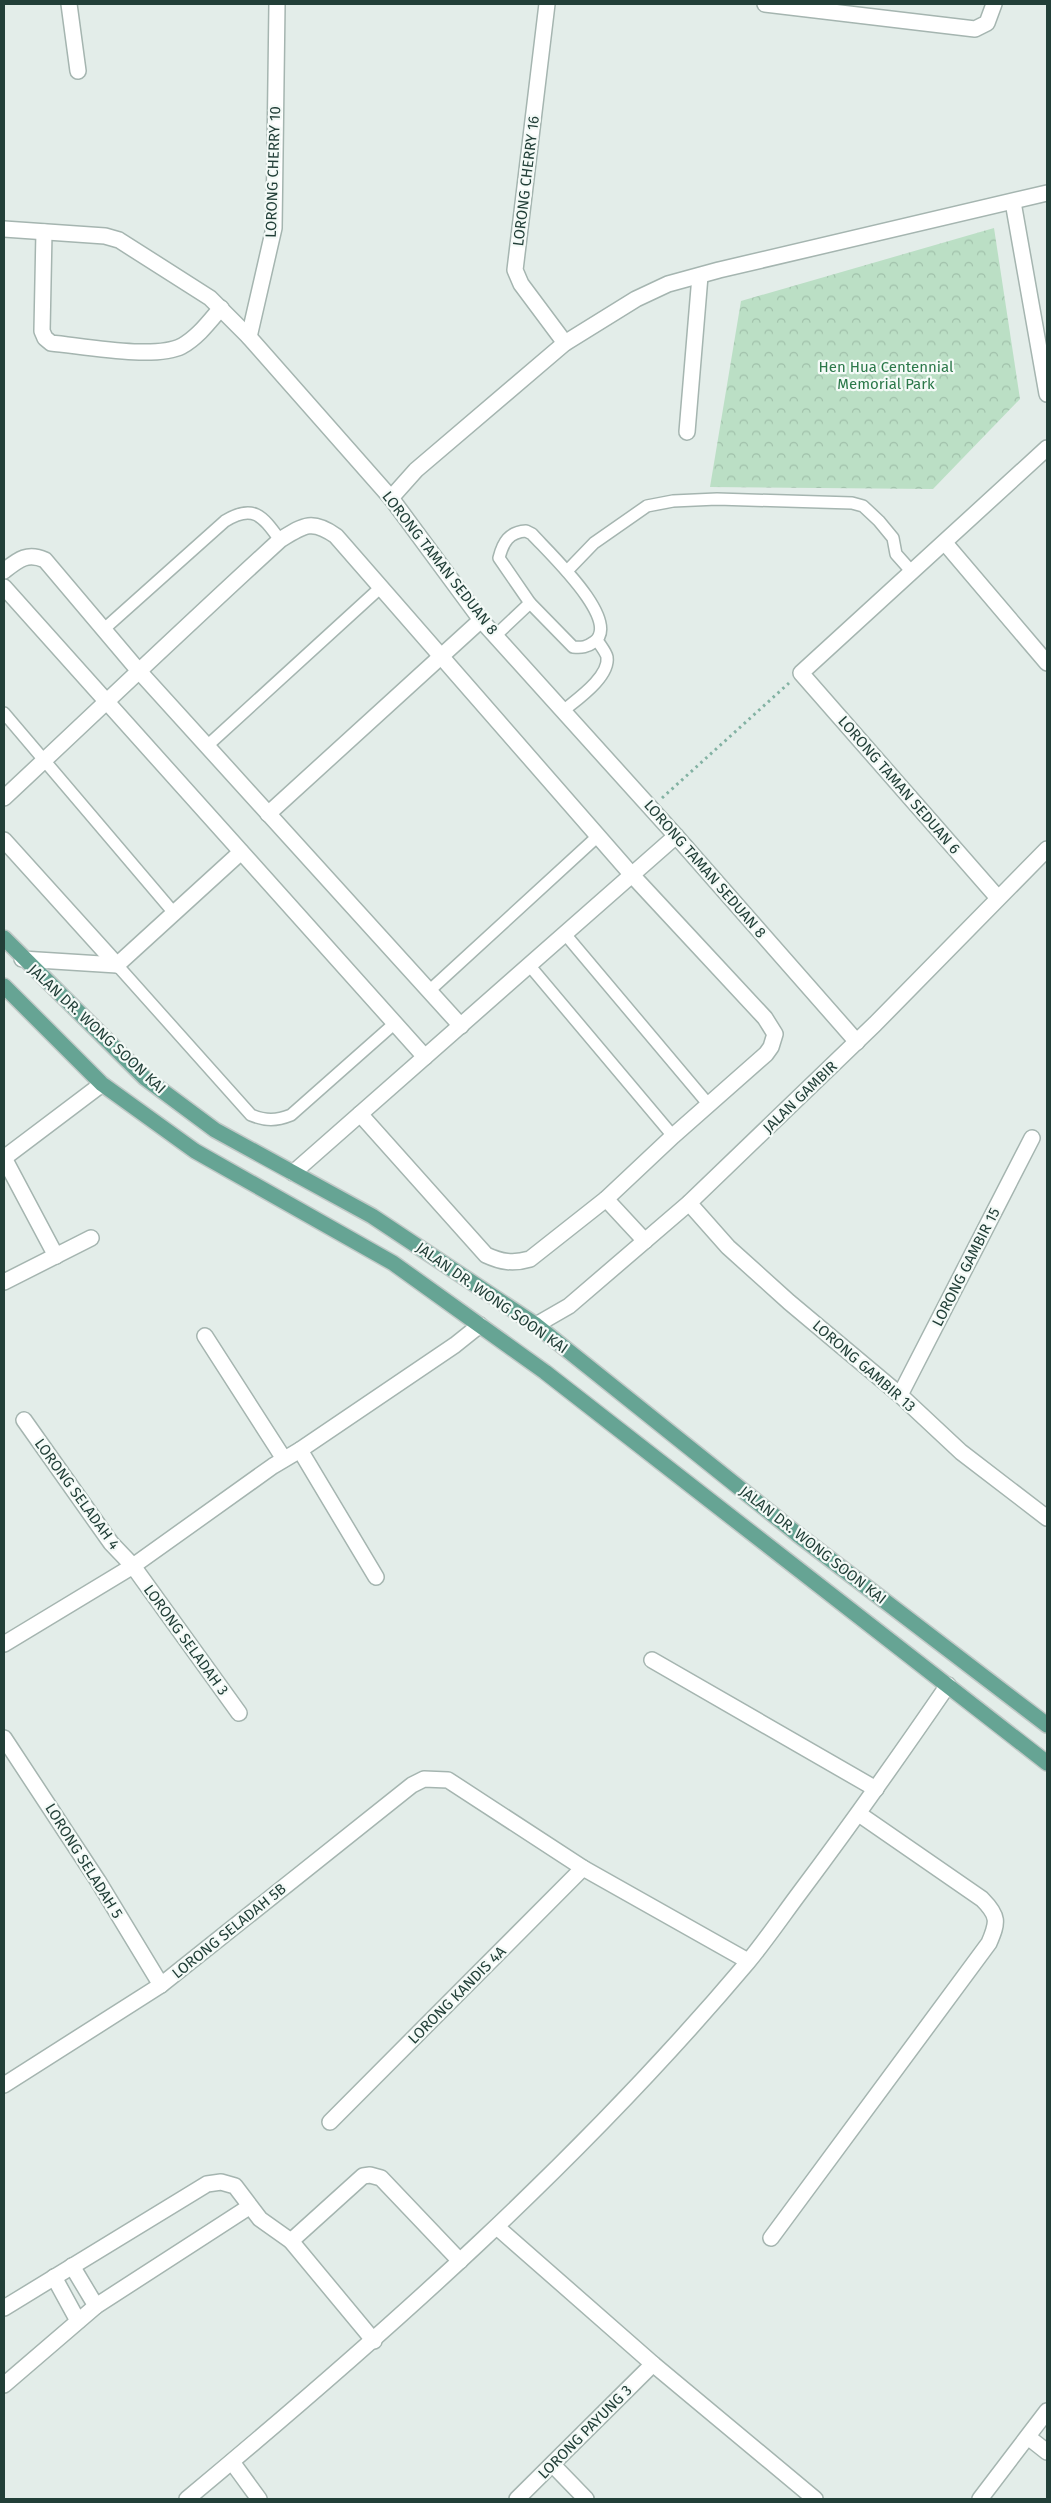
<svg xmlns="http://www.w3.org/2000/svg" width="1051" height="2503" viewBox="0 0 1051 2503" font-family="'Fira Sans',sans-serif">
  <defs>
    <pattern id="park-crowns" width="20" height="18" patternUnits="userSpaceOnUse" patternTransform="scale(1.25)"><rect width="20" height="18" fill="#bbdfc5"/><path d="M2 6a3 3 0 1 1 6 0M12 15a3 3 0 1 1 6 0" fill="none" stroke="#a0c0aa"/></pattern>
  </defs>
  <rect width="100%" height="100%" fill="#e3ede9"/>
  <path fill="url(#park-crowns)" d="M 994,228 L 1020,399 L 933,489 L 710,487 L 741,301 Z"/>
  <g fill="none" stroke-linecap="round" stroke-linejoin="round">
    <g stroke="#a5b5b0" stroke-width="14">
      <g id="service">
        <path d="M 526,531 L 532,534 C 547,551 623,621 594,642 C 587,647 582,648 573,647 L 530,603 L 499,558 C 503,542 509,532 526,531 Z"/>
        <path d="M 567,571 L 594,543 L 647,506 L 673,501 L 717,499 L 852,503 L 863,506 L 879,521 L 893,538 L 896,554 L 912,572"/>
        <path d="M 103,630 L 225,521 C 254,503 263,517 280,540"/>
        <path d="M 495,636 L 530,603"/>
        <path d="M 563,711 C 576,700 610,677 607,657 C 606,652 600,645 597,640"/>
        <path d="M 4,713 L 174,913"/>
        <path d="M 207,746 L 380,588"/>
        <path d="M 565,934 L 709,1105"/>
        <path d="M 117,965 L 251,1115 C 266,1121 276,1121 291,1115 L 395,1023"/>
        <path d="M 529,965 L 673,1136"/>
        <path d="M 429,991 L 598,836"/>
      </g>
    </g>
    <g stroke="#a5b5b0" stroke-width="18">
      <g id="minor">
        <path d="M 69,4 L 78,71"/>
        <path d="M 547,4 L 515,270 L 521,284 L 565,343"/>
        <path d="M 765,4 L 975,29 L 987,23 L 994,4"/>
        <path d="M 1013,202 L 1047,394"/>
        <path d="M 4,229 L 105,236 L 119,240 L 210,298 L 249,337 L 391,498 L 481,620 L 676,836 L 857,1042"/>
        <path d="M 44,232 L 42,331 L 45,338 L 51,343 C 83,346 155,360 182,346 C 198,337 209,322 221,308"/>
        <path d="M 249,337 L 274,228 L 277,4"/>
        <path d="M 687,432 L 700,276"/>
        <path d="M 391,498 L 416,470 L 565,343 L 636,299 L 668,284 L 719,270 L 1047,193"/>
        <path d="M 945,543 L 1047,663"/>
        <path d="M 4,571 C 18,560 27,552 45,560 L 138,670 L 461,1026"/>
        <path d="M 4,587 L 425,1057"/>
        <path d="M 4,798 C 96,712 187,625 280,540 C 304,525 312,519 336,536 L 632,875 L 765,1018 L 775,1034 L 771,1047 L 766,1054 L 673,1136 L 606,1199 L 530,1259 C 513,1264 501,1262 486,1255 L 360,1114"/>
        <path d="M 268,814 L 481,620"/>
        <path d="M 4,840 L 117,965"/>
        <path d="M 998,898 L 801,673 L 1047,448"/>
        <path d="M 22,959 L 117,965 L 241,852"/>
        <path d="M 4,1158 L 56,1256"/>
        <path d="M 293,1173 L 676,836"/>
        <path d="M 606,1199 L 645,1241"/>
        <path d="M 689,1203 L 728,1247 L 789,1302 L 900,1395 L 961,1452 L 1047,1518"/>
        <path d="M 4,1282 L 91,1238"/>
        <path d="M 205,1336 L 284,1459"/>
        <path d="M 900,1395 L 1032,1138"/>
        <path d="M 24,1420 L 111,1543 L 133,1566 L 239,1713"/>
        <path d="M 300,1450 L 376,1577"/>
        <path d="M 4,1644 L 133,1566 L 273,1466 L 300,1450 L 455,1345 L 480,1325"/>
        <path d="M 652,1660 L 876,1789"/>
        <path d="M 4,1738 L 98,1881 L 161,1985"/>
        <path d="M 4,2085 L 161,1985 L 412,1785 L 424,1779 L 448,1780 L 583,1868 L 748,1961"/>
        <path d="M 330,2122 L 583,1868"/>
        <path d="M 497,2227 L 653,2364 L 815,2499"/>
        <path d="M 771,2238 L 989,1943 C 998,1922 999,1916 982,1899 L 859,1814"/>
        <path d="M 291,2241 L 363,2176 L 370,2175 L 381,2178 L 460,2261"/>
        <path d="M 72,2266 L 96,2306"/>
        <path d="M 54,2277 L 78,2321"/>
        <path d="M 4,2308 L 207,2184 L 221,2182 L 235,2186 L 260,2219 L 291,2241 L 374,2341"/>
        <path d="M 4,2385 L 96,2306 L 249,2207"/>
        <path d="M 1028,2437 L 1047,2452"/>
        <path d="M 232,2462 L 259,2499"/>
        <path d="M 553,2465 L 586,2499"/>
        <path d="M 187,2499 C 385,2334 580,2161 747,1963 C 766,1940 783,1915 801,1891 C 852,1823 900,1755 948,1685"/>
        <path d="M 517,2499 L 653,2364"/>
        <path d="M 980,2499 L 1047,2411"/>
      </g>
    </g>
    <g stroke="#a5b5b0" stroke-width="18">
      <g id="tertiary">
        <path d="M 4,1158 L 102,1084"/>
        <path d="M 536,1325 L 569,1306 L 689,1203 L 875,1024 L 1047,849"/>
      </g>
    </g>
    <g stroke="#c1c9c7" stroke-width="18">
      <g id="primary">
        <path d="M 4,938 L 145,1078 L 215,1130 L 372,1216 L 536,1325 L 797,1534 L 1047,1725"/>
        <path d="M 4,986 L 102,1084 L 195,1151 L 393,1263 L 545,1372 L 1047,1763"/>
      </g>
    </g>
    <path stroke="#83b2a3" stroke-width="3" stroke-dasharray="2.5 4" stroke-linecap="butt" d="M 662,798 L 789,683"/>
    <use href="#service" stroke="#fff" stroke-width="11"/>
    <use href="#minor" stroke="#fff" stroke-width="15"/>
    <use href="#tertiary" stroke="#fff" stroke-width="15"/>
    <use href="#primary" stroke="#66a494" stroke-width="15"/>
  </g>
  <g text-anchor="middle" dominant-baseline="central" stroke-width="4.5" stroke-linejoin="round" paint-order="stroke">
    <g font-size="15" fill="#223f38" stroke="#f4faf7">
      <text transform="translate(273 172) rotate(-88)">LORONG CHERRY 10</text>
      <text transform="translate(526 181) rotate(-83)">LORONG CHERRY 16</text>
      <text transform="translate(440 563) rotate(52)">LORONG TAMAN SEDUAN 8</text>
      <text transform="translate(899 785) rotate(49)">LORONG TAMAN SEDUAN 6</text>
      <text transform="translate(705 869) rotate(49)">LORONG TAMAN SEDUAN 8</text>
      <text transform="translate(97 1029) rotate(43)">JALAN DR. WONG SOON KAI</text>
      <text transform="translate(800 1097) rotate(-44)">JALAN GAMBIR</text>
      <text transform="translate(966 1267) rotate(-63)">LORONG GAMBIR 15</text>
      <text transform="translate(492 1298) rotate(35)">JALAN DR. WONG SOON KAI</text>
      <text transform="translate(864 1366) rotate(41)">LORONG GAMBIR 13</text>
      <text transform="translate(77 1494) rotate(54)">LORONG SELADAH 4</text>
      <text transform="translate(813 1545) rotate(38)">JALAN DR. WONG SOON KAI</text>
      <text transform="translate(186 1640) rotate(54)">LORONG SELADAH 3</text>
      <text transform="translate(84 1861) rotate(58)">LORONG SELADAH 5</text>
      <text transform="translate(229 1931) rotate(-39)">LORONG SELADAH 5B</text>
      <text transform="translate(457 1995) rotate(-45)">LORONG KANDIS 4A</text>
      <text transform="translate(585 2432) rotate(-45)">LORONG PAYUNG 3</text>
    </g>
    <g font-size="15" fill="#2b7849" stroke="#f4faf7">
      <text x="886" y="367">Hen Hua Centennial<tspan x="886" dy="17">Memorial Park</tspan></text>
    </g>
  </g>
  <rect width="1051" height="2503" fill="none" stroke="#223f38" stroke-width="10"/>
</svg>
